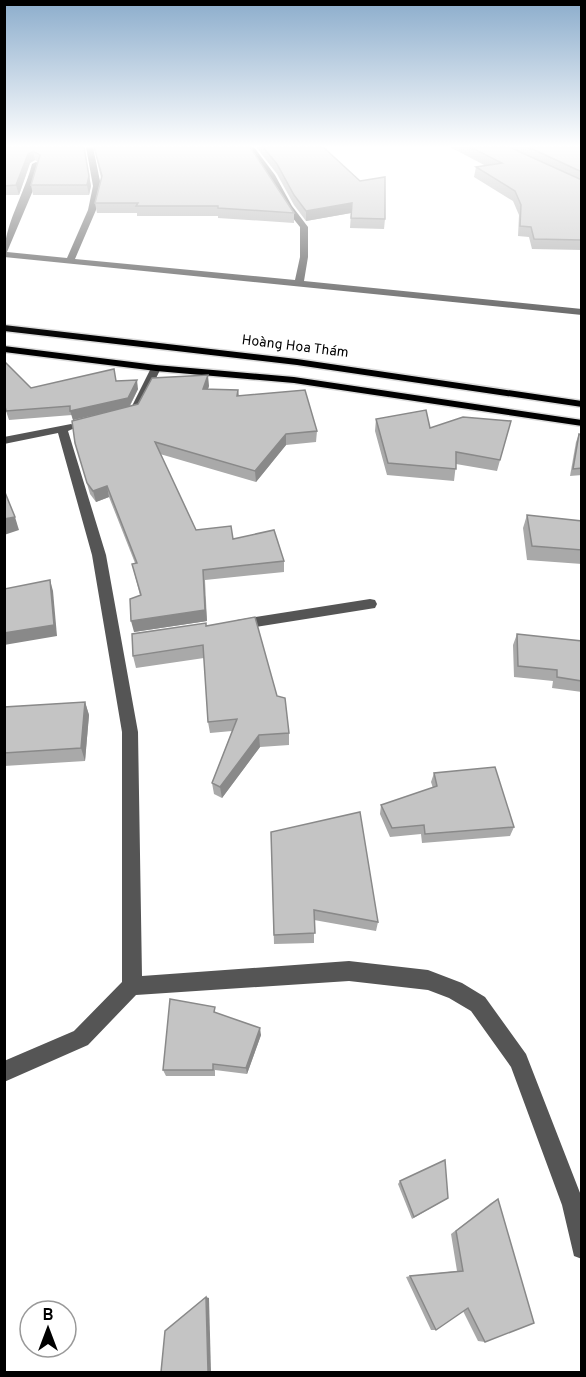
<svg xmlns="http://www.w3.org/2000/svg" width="586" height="1377" viewBox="0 0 586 1377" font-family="Overpass,sans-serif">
  <rect width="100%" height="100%" fill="#fff"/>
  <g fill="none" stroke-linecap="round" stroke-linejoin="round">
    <g stroke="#dbdbdb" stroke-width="3">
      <g id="major">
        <path d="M 4,325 L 297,359 L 582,401 L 582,407 L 297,365 L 4,331 Z"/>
        <path d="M 4,346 L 156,365 L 294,377 L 582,420 L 582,426 L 294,383 L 156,371 L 4,352 Z"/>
      </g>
    </g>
    <g fill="#555" fill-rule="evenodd">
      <path d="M 86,147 L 93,147 L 101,186 L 96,210 L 75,259 L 295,280 L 300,257 L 300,227 L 284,207 L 267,175 L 247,147 L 254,147 L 275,175 L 292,206 L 308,227 L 308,257 L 304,281 L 582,309 L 582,315 L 4,257 C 4,225 24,195 32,164 L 36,162 L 40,164 L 34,188 L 7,252 L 67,258 L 88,210 L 93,186 Z"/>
      <path d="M 156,365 L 161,368 L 140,411 L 135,414 L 128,413 L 127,411 L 131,408 L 151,368 Z"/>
      <path d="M 71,424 L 77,427 L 68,431 L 106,555 L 138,732 L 142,976 L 349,961 L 428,970 L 462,983 L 485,997 L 526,1054 L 582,1198 L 582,1259 L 574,1256 L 562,1205 L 511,1067 L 471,1011 L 449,998 L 428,990 L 349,981 L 136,995 L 88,1045 L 4,1082 L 4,1061 L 74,1031 L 122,982 L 122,732 L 92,555 L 58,433 L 4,444 L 4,437 Z"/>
      <path d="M 370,599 L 375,600 L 377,604 L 375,608 L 237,630 L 230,625 L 237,620 Z"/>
    </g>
    <use href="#major" fill="#000" fill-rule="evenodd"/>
  </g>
  <g fill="#a9a9a9">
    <path d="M 4,147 L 84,147 L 91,186 L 89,195 L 33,195 L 31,185 L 38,162 L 35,160 L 30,163 L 19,195 L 4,195 Z"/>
    <path d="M 94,147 L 250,147 L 294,213 L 294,223 L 218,218 L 218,216 L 137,216 L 137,213 L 97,213 L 95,203 L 101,178 Z"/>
    <path d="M 256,147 L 323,147 L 385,219 L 384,229 L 350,228 L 351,213 L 306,221 L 294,205 L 277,174 Z"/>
    <path d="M 450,147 L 582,147 L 582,250 L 532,249 L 529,237 L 518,236 L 519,215 L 513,201 L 474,177 L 476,167 L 486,166 Z"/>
    <path d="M 116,381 L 138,389 L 130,406 L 209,386 L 208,389 L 238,390 L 239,395 L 317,431 L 316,442 L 286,445 L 256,482 L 160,454 L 196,530 L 233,539 L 284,561 L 284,572 L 205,580 L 207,621 L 134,632 L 140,595 L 132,564 L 135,563 L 109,497 L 96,502 L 90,494 L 75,443 L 102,413 L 73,420 L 72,415 L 9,420 L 6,411 L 31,388 Z"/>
    <path d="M 376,419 L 430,428 L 511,421 L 497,471 L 456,464 L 454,481 L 387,475 L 375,431 Z"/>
    <path d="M 579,434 L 582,435 L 582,475 L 570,476 L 576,442 Z"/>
    <path d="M 527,515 L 582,521 L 582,564 L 527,560 L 523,528 Z"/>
    <path d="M 206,626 L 277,696 L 289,733 L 289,745 L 260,747 L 222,798 L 214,794 L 212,783 L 232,731 L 210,733 L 208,722 L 204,658 L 136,668 L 133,656 Z"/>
    <path d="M 517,634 L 582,641 L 582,692 L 552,688 L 553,681 L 514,677 L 513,645 Z"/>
    <path d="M 85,702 L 89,715 L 85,761 L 4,766 L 4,707 Z"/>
    <path d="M 434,773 L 514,827 L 510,836 L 422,843 L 421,834 L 390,837 L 380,814 L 381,805 L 433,788 L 431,782 Z"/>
    <path d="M 271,832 L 378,922 L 376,931 L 314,920 L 314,943 L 274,944 Z"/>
    <path d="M 216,1013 L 261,1035 L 247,1074 L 215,1070 L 215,1076 L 166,1076 L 163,1070 Z"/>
    <path d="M 400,1181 L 448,1198 L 412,1219 L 398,1184 Z"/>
    <path d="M 498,1199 L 485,1342 L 478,1341 L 463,1311 L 436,1330 L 431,1330 L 406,1277 L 410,1276 L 457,1271 L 451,1234 L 491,1203 Z"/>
  </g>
  <g fill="#898989">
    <path d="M 33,151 L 35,160 L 30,163 L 19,195 L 16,185 L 28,154 Z"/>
    <path d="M 89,176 L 91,186 L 89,195 L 87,185 Z"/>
    <path d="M 352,203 L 351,213 L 306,221 L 306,211 Z"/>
    <path d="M 208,375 L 209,386 L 204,400 L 203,389 Z"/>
    <path d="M 137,380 L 138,389 L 129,407 L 73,420 L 70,411 Z"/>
    <path d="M 286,434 L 286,445 L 256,482 L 255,471 Z"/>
    <path d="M 107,486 L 109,497 L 96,502 L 93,491 Z"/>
    <path d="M 15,517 L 19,530 L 4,535 L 4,519 Z"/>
    <path d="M 203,570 L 207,621 L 134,632 L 131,621 Z"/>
    <path d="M 50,580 L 53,591 L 57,636 L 4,645 L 4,633 Z"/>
    <path d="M 85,702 L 89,715 L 85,761 L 81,748 Z"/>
    <path d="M 259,735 L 260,747 L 222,798 L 220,787 Z"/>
    <path d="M 260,1028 L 261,1035 L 247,1074 L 246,1068 Z"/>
    <path d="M 206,1297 L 209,1298 L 211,1372 L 208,1372 Z"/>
  </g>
  <g fill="#c4c4c4" stroke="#898989" stroke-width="1.5">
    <path d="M 4,147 L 84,147 L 89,176 L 87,185 L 31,185 L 40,155 L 33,151 L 28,154 L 16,185 L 4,186 Z"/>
    <path d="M 94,147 L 250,147 L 294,213 L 218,208 L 218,206 L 136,206 L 138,203 L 95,203 L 102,176 Z"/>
    <path d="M 263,147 L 323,147 L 360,181 L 385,177 L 385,219 L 351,218 L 352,203 L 306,211 L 294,195 L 277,164 Z"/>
    <path d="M 470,147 L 509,147 L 582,180 L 582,240 L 534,239 L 531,227 L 520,226 L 521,205 L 515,191 L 476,167 L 502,163 Z"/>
    <path d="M 528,147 L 582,147 L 582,172 Z"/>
    <path d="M 4,361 L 31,388 L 114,369 L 116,381 L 137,380 L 128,398 L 70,411 L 70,406 L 6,411 L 4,402 Z"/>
    <path d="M 208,375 L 203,389 L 238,390 L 237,396 L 305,390 L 317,431 L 286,434 L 255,471 L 155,442 L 196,530 L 231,526 L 233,539 L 274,530 L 284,561 L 203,570 L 205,610 L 131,621 L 130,599 L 141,595 L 132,564 L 137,563 L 107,486 L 93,491 L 87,483 L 75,443 L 72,421 L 138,404 L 152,378 Z"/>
    <path d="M 426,410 L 430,428 L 463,417 L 511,421 L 500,460 L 456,452 L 456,469 L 388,463 L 376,419 Z"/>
    <path d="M 579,434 L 582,435 L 582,468 L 573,469 Z"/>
    <path d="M 4,490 L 15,517 L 4,519 Z"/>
    <path d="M 527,515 L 582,521 L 582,550 L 532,546 Z"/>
    <path d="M 50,580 L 54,625 L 4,633 L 4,589 Z"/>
    <path d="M 255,617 L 277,696 L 285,698 L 289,733 L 259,735 L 220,787 L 212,783 L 237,719 L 208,722 L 203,645 L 133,656 L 132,634 L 206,623 L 206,626 Z"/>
    <path d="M 517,634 L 582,641 L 582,681 L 557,677 L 557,670 L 518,666 Z"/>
    <path d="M 85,702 L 81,748 L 4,753 L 4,707 Z"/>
    <path d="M 495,767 L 514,827 L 425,834 L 424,825 L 392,828 L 381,805 L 437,786 L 434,773 Z"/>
    <path d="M 360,812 L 378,922 L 314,910 L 315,933 L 274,935 L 271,832 Z"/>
    <path d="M 170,999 L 215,1007 L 214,1012 L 260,1028 L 246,1068 L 213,1064 L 213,1070 L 163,1070 Z"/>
    <path d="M 445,1160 L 448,1198 L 414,1217 L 400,1181 Z"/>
    <path d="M 498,1199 L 534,1323 L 485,1342 L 468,1308 L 436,1330 L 410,1276 L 463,1271 L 456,1231 Z"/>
    <path d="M 206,1297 L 208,1372 L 161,1372 L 165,1331 Z"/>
  </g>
  <linearGradient id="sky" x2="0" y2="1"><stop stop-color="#8cadcc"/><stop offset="0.43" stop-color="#fff"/><stop offset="1" stop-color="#fff" stop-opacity="0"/></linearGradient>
  <rect width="586" height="340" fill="url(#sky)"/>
  <g text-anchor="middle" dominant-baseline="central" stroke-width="4.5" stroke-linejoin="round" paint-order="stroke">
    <g font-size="14" fill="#000" stroke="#fff">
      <text transform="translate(295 347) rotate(7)">Hoàng Hoa Thám</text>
    </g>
  </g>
  <rect width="586" height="1377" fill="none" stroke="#000000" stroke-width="12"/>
  <g transform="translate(48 1329)"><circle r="28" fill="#ffffff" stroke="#999999" stroke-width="1.5"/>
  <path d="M0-4.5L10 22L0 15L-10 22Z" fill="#000000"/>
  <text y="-9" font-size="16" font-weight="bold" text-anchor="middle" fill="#000000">B</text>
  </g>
</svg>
